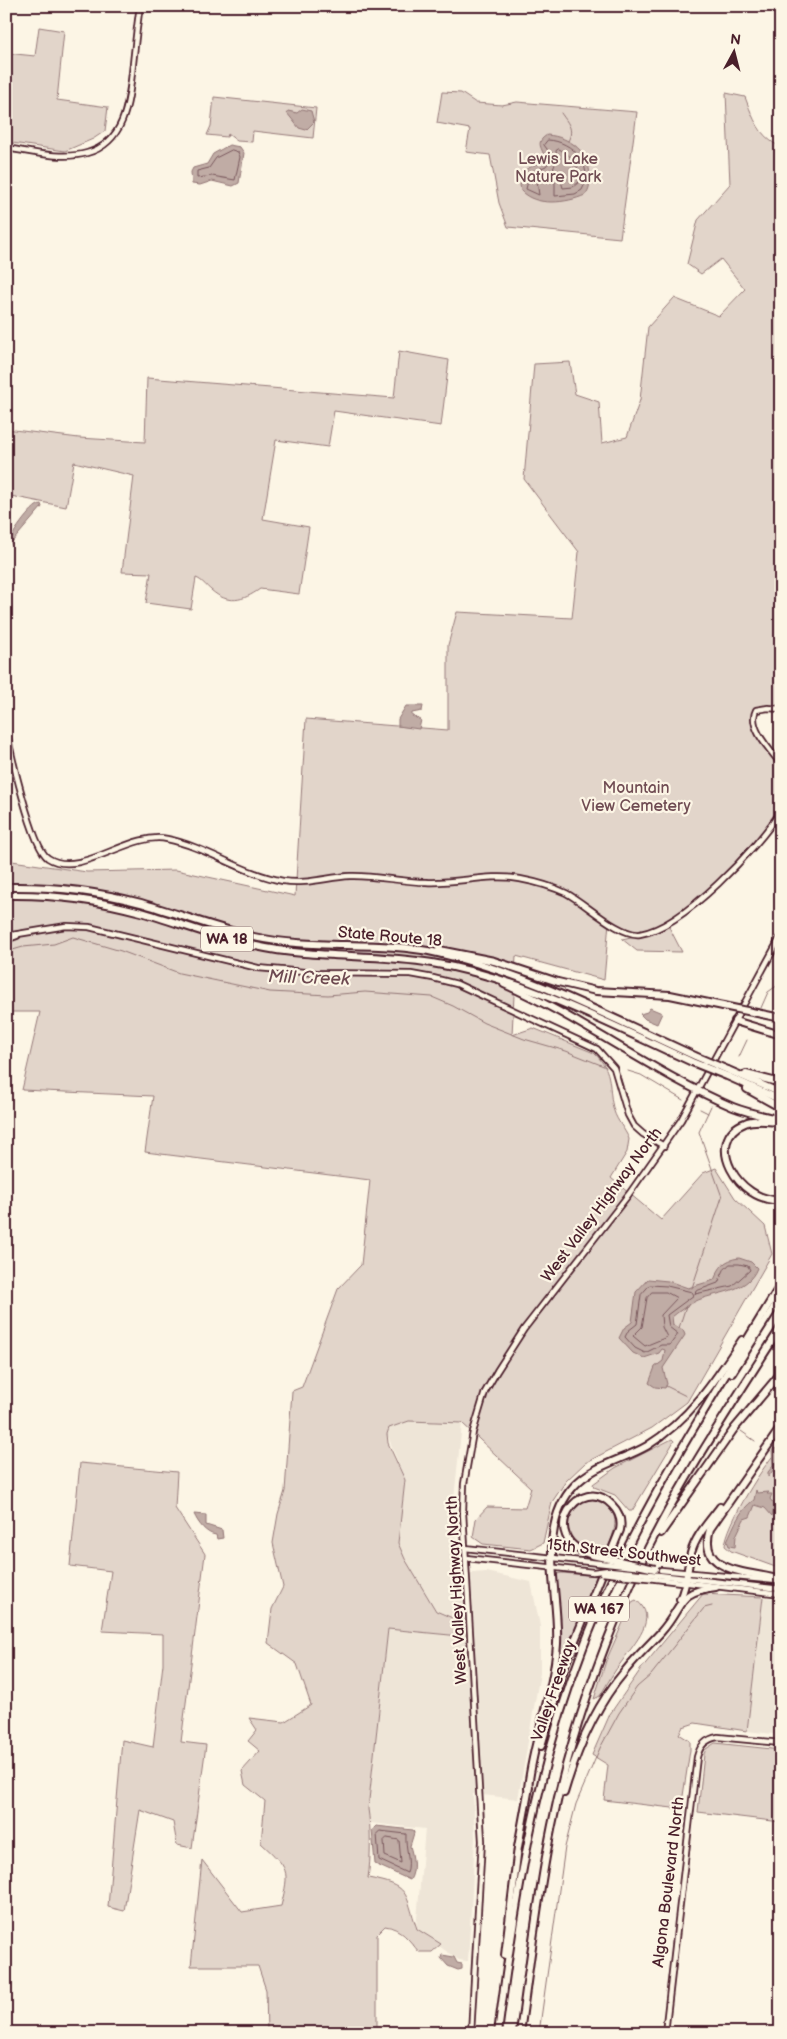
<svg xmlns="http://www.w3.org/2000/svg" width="787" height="2039" viewBox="0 0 787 2039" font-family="'Balsamiq Sans',sans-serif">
  <rect width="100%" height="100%" fill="#fcf5e5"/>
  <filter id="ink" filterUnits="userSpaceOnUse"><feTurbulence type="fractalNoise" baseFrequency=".02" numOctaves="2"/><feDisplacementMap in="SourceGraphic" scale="10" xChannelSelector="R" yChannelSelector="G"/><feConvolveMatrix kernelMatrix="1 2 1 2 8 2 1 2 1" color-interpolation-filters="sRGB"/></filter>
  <g filter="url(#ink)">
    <g fill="#eee5d7">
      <path d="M 409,1421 L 462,1423 L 454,1499 L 457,1574 L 487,1572 L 531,1582 L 540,1626 L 540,1673 L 518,1799 L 473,1794 L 475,1837 L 468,1961 L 459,1960 L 416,1930 L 425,1829 L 370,1823 L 368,1809 L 388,1629 L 460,1636 L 462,1622 L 436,1611 L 405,1559 L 398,1543 L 405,1480 L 387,1434 L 389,1427 Z"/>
      <path d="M 763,1597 L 781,1599 L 781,1735 L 747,1731 Z"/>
    </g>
    <g fill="#e2d5ca" stroke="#967a7a">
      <path d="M 39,27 L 64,31 L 57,100 L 108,107 L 105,131 L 93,139 L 65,151 L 6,142 L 6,53 L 35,56 Z"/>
      <path d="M 442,92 L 461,93 L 476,103 L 502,105 L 517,102 L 637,112 L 620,238 L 508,227 L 499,203 L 490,155 L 466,152 L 470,129 L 437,123 Z"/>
      <path d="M 726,93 L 745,97 C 753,118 759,137 781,147 L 781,709 L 756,710 L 756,727 L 781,764 L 781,811 L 771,826 L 714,887 L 668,923 L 635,934 L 609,922 L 604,980 L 516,956 L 512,1035 L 533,1028 L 594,1053 C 615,1072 607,1088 614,1111 C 617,1121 625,1129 629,1139 L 627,1152 L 611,1178 L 661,1220 L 703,1173 L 716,1168 L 735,1198 L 765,1226 L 772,1254 L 687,1402 L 652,1428 L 585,1463 L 566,1481 L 552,1502 L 543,1543 L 531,1549 L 483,1544 L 473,1537 L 476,1519 L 487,1507 L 525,1508 L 531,1488 L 462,1423 L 409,1421 L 389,1428 L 387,1434 L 388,1443 L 405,1480 L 398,1543 L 405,1559 L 436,1611 L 462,1622 L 463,1632 L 460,1636 L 388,1629 L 368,1809 C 371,1827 371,1860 368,1878 C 411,1886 404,1891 417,1929 L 441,1944 L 432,1952 L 419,1952 C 409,1940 401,1928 385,1926 L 377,1934 L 377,2033 L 267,2033 L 266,1990 L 258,1966 L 191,1966 L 202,1860 L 242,1912 L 281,1906 C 290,1869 289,1869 261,1843 L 265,1801 L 245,1785 L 242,1771 L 260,1751 L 248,1741 L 257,1730 L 249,1718 L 284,1722 L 311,1705 L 297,1664 L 268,1643 L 272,1609 L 283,1587 L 273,1543 L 278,1514 L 285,1491 L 292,1391 L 302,1387 L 338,1289 L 361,1265 L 370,1180 L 145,1152 L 153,1096 L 22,1090 L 40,1012 L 6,1012 L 6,833 L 12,861 L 87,872 L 176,870 L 295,896 L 306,719 L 448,730 L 448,645 L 457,612 L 572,618 L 579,552 L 524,479 L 534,364 L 570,362 L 575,394 L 599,402 L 602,443 L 627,437 L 640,400 L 648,327 L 674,298 L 719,316 L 745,289 L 721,259 L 701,274 L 687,264 L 698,220 L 730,184 Z"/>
      <path d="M 214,97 L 316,108 L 313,138 L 253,131 L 252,142 L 237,141 L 228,134 L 227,137 L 207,135 L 211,126 Z"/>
      <path d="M 399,351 L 449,360 L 441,426 L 334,411 L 328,447 L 276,440 L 263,519 L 309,527 L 299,594 L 260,589 C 243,601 228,605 211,590 C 206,586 202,580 196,578 L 191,609 L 146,603 L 151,573 L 122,572 L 134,476 L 74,462 L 66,507 L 6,495 L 6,429 L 79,438 L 145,442 L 147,378 L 394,398 Z"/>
      <path d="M 668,925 L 682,952 L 637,951 L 622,939 L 653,932 Z"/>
      <path d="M 672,1439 L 674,1441 L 670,1448 L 632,1511 L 629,1511 L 615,1495 L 594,1487 L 593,1484 L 615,1468 Z"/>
      <path d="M 781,1447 L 781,1569 L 731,1551 L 725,1546 C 726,1525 765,1461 781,1447 Z"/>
      <path d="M 80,1463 L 177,1472 L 175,1508 L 205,1554 L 181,1742 L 206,1745 L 192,1848 L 177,1845 L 173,1822 L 140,1810 L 124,1911 L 108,1907 L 122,1740 L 153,1747 L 163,1664 L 163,1634 L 102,1631 L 111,1571 L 70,1566 Z"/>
      <path d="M 591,1499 C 625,1508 616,1530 605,1554 C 596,1552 585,1551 578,1546 C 558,1530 568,1504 591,1499 Z"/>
      <path d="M 562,1573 L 598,1576 L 560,1667 L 556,1574 Z"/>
      <path d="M 703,1594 L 763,1597 L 747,1731 L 695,1723 L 683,1727 L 679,1734 L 690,1741 L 690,1750 L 681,1809 L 604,1800 L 608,1765 L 592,1755 L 610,1714 L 641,1669 Z"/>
      <path d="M 636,1600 C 660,1618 634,1643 623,1660 C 614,1671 607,1684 600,1696 L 594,1699 L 606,1661 L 632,1602 Z"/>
      <path d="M 715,1743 L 781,1750 L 781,1822 L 698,1812 L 704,1754 L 706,1749 Z"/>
    </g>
    <g fill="#c0aca5" stroke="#917474">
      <path d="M 302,109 L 311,111 L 314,122 L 306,130 L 299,128 L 287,113 L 288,111 L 297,113 Z"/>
      <path d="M 547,135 C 571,137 589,152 590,176 C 590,183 590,189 585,195 C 567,203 536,207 521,191 L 520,185 L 525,170 L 545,159 C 543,148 534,143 547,135 Z"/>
      <path d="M 229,145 L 240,147 L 244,153 L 239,183 L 233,186 L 212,181 L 200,185 L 192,184 L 191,172 L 193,168 L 207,164 L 213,154 Z"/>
      <path d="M 41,504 L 42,507 L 6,549 C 8,539 32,504 41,504 Z"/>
      <path d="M 406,706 L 423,706 L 422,711 L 412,713 L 412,716 L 421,720 L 419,729 L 398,726 L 398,719 Z"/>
      <path d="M 650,1008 L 662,1013 L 657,1024 L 645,1019 L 640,1014 L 647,1012 Z"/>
      <path d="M 739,1258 L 751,1262 L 757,1268 C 747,1294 715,1291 694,1302 C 686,1306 678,1312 672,1317 L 673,1325 L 683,1330 L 685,1335 L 663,1368 L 667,1384 L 665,1388 L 655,1387 L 649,1383 L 655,1367 L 663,1361 L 665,1350 L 662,1349 L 659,1353 L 644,1358 L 633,1353 L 619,1338 L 624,1328 L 632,1322 L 636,1292 L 648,1279 L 668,1281 L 688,1288 L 714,1280 C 720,1266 724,1260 739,1258 Z"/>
      <path d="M 774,1448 L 781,1451 L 777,1464 L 779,1469 L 777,1475 L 774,1469 L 768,1477 L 768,1472 L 773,1466 L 772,1451 Z"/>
      <path d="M 756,1490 L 757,1493 L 769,1492 L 767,1494 L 772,1494 L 770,1499 L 773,1503 L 779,1500 L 777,1505 L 781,1507 L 781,1515 L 774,1508 L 772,1516 L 765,1508 L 755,1505 L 750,1517 L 744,1519 L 736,1536 L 735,1547 L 729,1546 L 727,1541 C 734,1526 740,1509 754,1500 Z"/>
      <path d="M 194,1514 L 206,1515 L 206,1525 L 222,1530 L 223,1538 L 217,1539 L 216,1535 C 206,1534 198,1523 194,1514 Z"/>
      <path d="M 376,1826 L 413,1830 L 414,1833 L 410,1846 C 413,1856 416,1870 410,1880 L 375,1864 L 372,1830 Z"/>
      <path d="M 442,1955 L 454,1957 L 457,1963 L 462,1964 L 462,1969 L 458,1970 L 448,1966 L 441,1958 Z"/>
    </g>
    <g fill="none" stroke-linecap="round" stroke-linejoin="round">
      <g stroke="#79575c" stroke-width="1">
        <path d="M 548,140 C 573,141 595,166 582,190 L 575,194 L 555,196 L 555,180 L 545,175 L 537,181 L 539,195 L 526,189 L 530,173 L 546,166 L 550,161 L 550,153 L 544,145 Z"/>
        <path d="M 559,149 C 574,157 579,165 579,182 L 573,187 L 563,188 L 560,177 L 553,169 L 557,160 L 556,151 Z"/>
        <path d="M 232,150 L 238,152 L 240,157 L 235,180 L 212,176 L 197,178 L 197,171 L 209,168 L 216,158 Z"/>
        <path d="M 730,1264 L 739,1264 L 748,1266 L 750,1270 L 732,1286 L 695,1294 L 696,1291 L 718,1283 L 724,1270 Z"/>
        <path d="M 650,1285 L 667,1286 L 692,1292 L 694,1295 L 667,1315 L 669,1327 L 678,1334 L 670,1345 L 661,1345 L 645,1353 L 635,1348 L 625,1337 L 628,1331 L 637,1324 L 641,1295 Z"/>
        <path d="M 652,1292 L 666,1292 L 677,1298 L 661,1315 L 662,1327 L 667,1337 L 645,1346 L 633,1336 L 642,1327 L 647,1298 Z"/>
        <path d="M 380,1831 L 406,1834 C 405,1848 411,1860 407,1873 L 379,1860 L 377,1834 Z"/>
        <path d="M 387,1838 L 399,1840 L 401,1863 L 385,1856 L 384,1841 Z"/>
      </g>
      <g stroke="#917474" stroke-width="1">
        <path d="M 561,113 C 567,122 575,129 568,141"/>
        <path d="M 6,952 L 23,947 L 54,944 L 73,937 L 121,951 L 179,973 L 270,992 L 328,995 L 365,992 L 432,997 L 453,1006 L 484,1023 L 524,1039 L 566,1051 L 606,1067"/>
        <path d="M 761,1008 L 768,992 L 781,983"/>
        <path d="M 739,1057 L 747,1040"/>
        <path d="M 628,1071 L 641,1075 L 683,1100"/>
        <path d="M 700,1109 L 708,1113"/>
        <path d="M 692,1288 L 722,1197 L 699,1132 L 711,1106"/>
        <path d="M 679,1328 L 686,1306"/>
        <path d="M 666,1386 L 686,1396"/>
        <path d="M 741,1431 L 755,1441"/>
        <path d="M 540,2028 L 545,2028 L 547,2033"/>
        <path d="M 539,2033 L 565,1847 L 576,1804 L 600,1748 L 619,1713 L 637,1687 L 651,1675 L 704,1608 L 712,1606"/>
      </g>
      <g stroke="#4a1f2b" stroke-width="8">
        <g id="secondary">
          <path d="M 6,148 C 32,152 61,160 87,153 C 127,142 129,98 133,64 C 135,45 137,25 140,6"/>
          <path d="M 781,709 L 768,708 L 756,710 C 747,727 771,751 781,764"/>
          <path d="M 6,728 C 10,750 32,848 48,858 C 80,879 130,831 167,839 C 207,847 243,874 283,881 C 306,885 328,877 350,876 C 375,875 400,882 426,882 C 457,884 489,873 520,879 C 536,882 551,886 566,893 C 584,902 620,937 640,934 C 684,927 757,848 781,811"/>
          <path d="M 6,936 L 66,926 L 89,927 L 258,968 L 316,973 L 411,974 L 433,978 L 457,984 L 597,1049 L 614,1068 L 628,1115 L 634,1126 L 643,1134 L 664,1146"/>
          <path d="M 6,940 L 17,936"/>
          <path d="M 465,1548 L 589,1562"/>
          <path d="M 466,1558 L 593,1572"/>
          <path d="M 661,1570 L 777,1581"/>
          <path d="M 658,1575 L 781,1589"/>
          <path d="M 656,1579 L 781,1594"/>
          <path d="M 471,2033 L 482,1841 L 463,1512 L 464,1484 L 473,1432 L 485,1392 L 497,1371 L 524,1329 L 629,1194 L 681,1120 L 781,936"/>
          <path d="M 665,2033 L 697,1757 C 700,1745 706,1739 718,1737 L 781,1743"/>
        </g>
      </g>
      <g stroke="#4a1f2b" stroke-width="10">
        <g id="highway">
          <path d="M 6,887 C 52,886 97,891 141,903 C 179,914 215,928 254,937 C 314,950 378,940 438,953 C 528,973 611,1018 695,1056"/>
          <path d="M 6,895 C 51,894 97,900 141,912 C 179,923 217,938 256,946 C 314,959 374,953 432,963 C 524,978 608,1024 692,1062"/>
          <path d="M 439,950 L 494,961 L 558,982 L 596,991 L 670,995 L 723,1006"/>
          <path d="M 504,984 C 583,1019 653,1073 733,1107 C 748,1113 765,1116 781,1120"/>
          <path d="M 735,1021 L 781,1035"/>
          <path d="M 728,1070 L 781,1093"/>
          <path d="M 746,1074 L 781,1083"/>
          <path d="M 727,1076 L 781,1100"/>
          <path d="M 747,1089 L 781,1108"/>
          <path d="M 776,1122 C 766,1121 754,1119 745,1123 C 703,1139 737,1203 781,1200"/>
          <path d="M 732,1373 L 781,1296"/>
          <path d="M 781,1427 L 710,1529 C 696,1575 753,1571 781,1580"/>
          <path d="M 661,1533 L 734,1429 L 781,1373"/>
          <path d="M 680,1599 C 687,1585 687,1569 691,1553 C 696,1535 709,1522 720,1507"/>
          <path d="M 541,1746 L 566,1662 L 620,1530 C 622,1520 619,1512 612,1505 C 581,1471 533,1538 592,1555"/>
          <path d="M 528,1788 C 533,1739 554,1693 557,1644 C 560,1593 535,1528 574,1486 C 593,1465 623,1460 647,1446 C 689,1420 715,1381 742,1340"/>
          <path d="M 564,1793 C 577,1749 595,1706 625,1671 C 636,1657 649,1645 661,1632 C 685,1605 675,1592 716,1587"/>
          <path d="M 505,1955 L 518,1847 L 529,1787"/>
          <path d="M 498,2033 C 515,1902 535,1772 583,1648 C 632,1519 710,1402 781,1284"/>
          <path d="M 520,2033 C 530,1963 538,1893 552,1825 C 568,1746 594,1669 626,1595 C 667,1501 726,1414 781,1327"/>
        </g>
      </g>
      <use href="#secondary" stroke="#fcf5e5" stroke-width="4.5"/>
      <use href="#highway" stroke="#fcf5e5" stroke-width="6"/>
      <g stroke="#4a1f2b" stroke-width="8" stroke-linecap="butt">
        <g id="secondary-bridge">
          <path d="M 589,1562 L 635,1567"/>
          <path d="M 593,1572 L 609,1570 L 658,1575"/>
          <path d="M 602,1573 L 656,1579"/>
        </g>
      </g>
      <g stroke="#4a1f2b" stroke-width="10" stroke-linecap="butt">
        <g id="highway-bridge">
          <path d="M 723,1006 L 781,1018"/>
          <path d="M 695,1056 L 728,1070"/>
          <path d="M 692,1062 L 727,1076"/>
          <path d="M 592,1555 L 655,1569"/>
        </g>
      </g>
      <use href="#secondary-bridge" stroke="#fcf5e5" stroke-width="4.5"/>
      <use href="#highway-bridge" stroke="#fcf5e5" stroke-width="6"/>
    </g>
  </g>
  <g text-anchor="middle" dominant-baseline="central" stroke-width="4.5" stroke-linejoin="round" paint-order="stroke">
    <g fill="#fcf5e5" stroke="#7f5f63" stroke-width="1">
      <rect x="201" y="926.5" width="52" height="25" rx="4"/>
      <rect x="569" y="1596.5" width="60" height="25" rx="4"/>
    </g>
    <g font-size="15" font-weight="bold" fill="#4a1f2b">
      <text x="227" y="939">WA 18</text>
      <text x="599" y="1609">WA 167</text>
    </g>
    <g font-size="16" fill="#704c53" stroke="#fcf5e5">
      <text x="558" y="159">Lewis Lake<tspan x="558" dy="18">Nature Park</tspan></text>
      <text x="636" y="788">Mountain<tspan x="636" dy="18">View Cemetery</tspan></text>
    </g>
    <g font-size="16" fill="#4a1f2b" stroke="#fcf5e5">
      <text transform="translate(390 937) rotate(5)">State Route 18</text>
      <text transform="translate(602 1205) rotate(-53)">West Valley Highway North</text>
      <text transform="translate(624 1553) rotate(6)">15th Street Southwest</text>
      <text transform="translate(457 1590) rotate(-93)">West Valley Highway North</text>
      <text transform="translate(554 1691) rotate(-71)">Valley Freeway</text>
      <text transform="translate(669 1882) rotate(-83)">Algona Boulevard North</text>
    </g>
    <g font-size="18" font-style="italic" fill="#6d4950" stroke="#fcf5e5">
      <text transform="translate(309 978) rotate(2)">Mill Creek</text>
    </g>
  </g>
  <rect width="787" height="2039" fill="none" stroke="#fcf5e5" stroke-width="25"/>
  <rect x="12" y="12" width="762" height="2014" fill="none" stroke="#4a1f2b" stroke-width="2" filter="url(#ink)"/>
  <g transform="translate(734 52) rotate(7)" stroke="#fcf5e5" stroke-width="4" paint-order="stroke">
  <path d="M0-4L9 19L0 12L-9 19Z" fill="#4a1f2b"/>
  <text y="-8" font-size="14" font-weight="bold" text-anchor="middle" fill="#4a1f2b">N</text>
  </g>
</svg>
